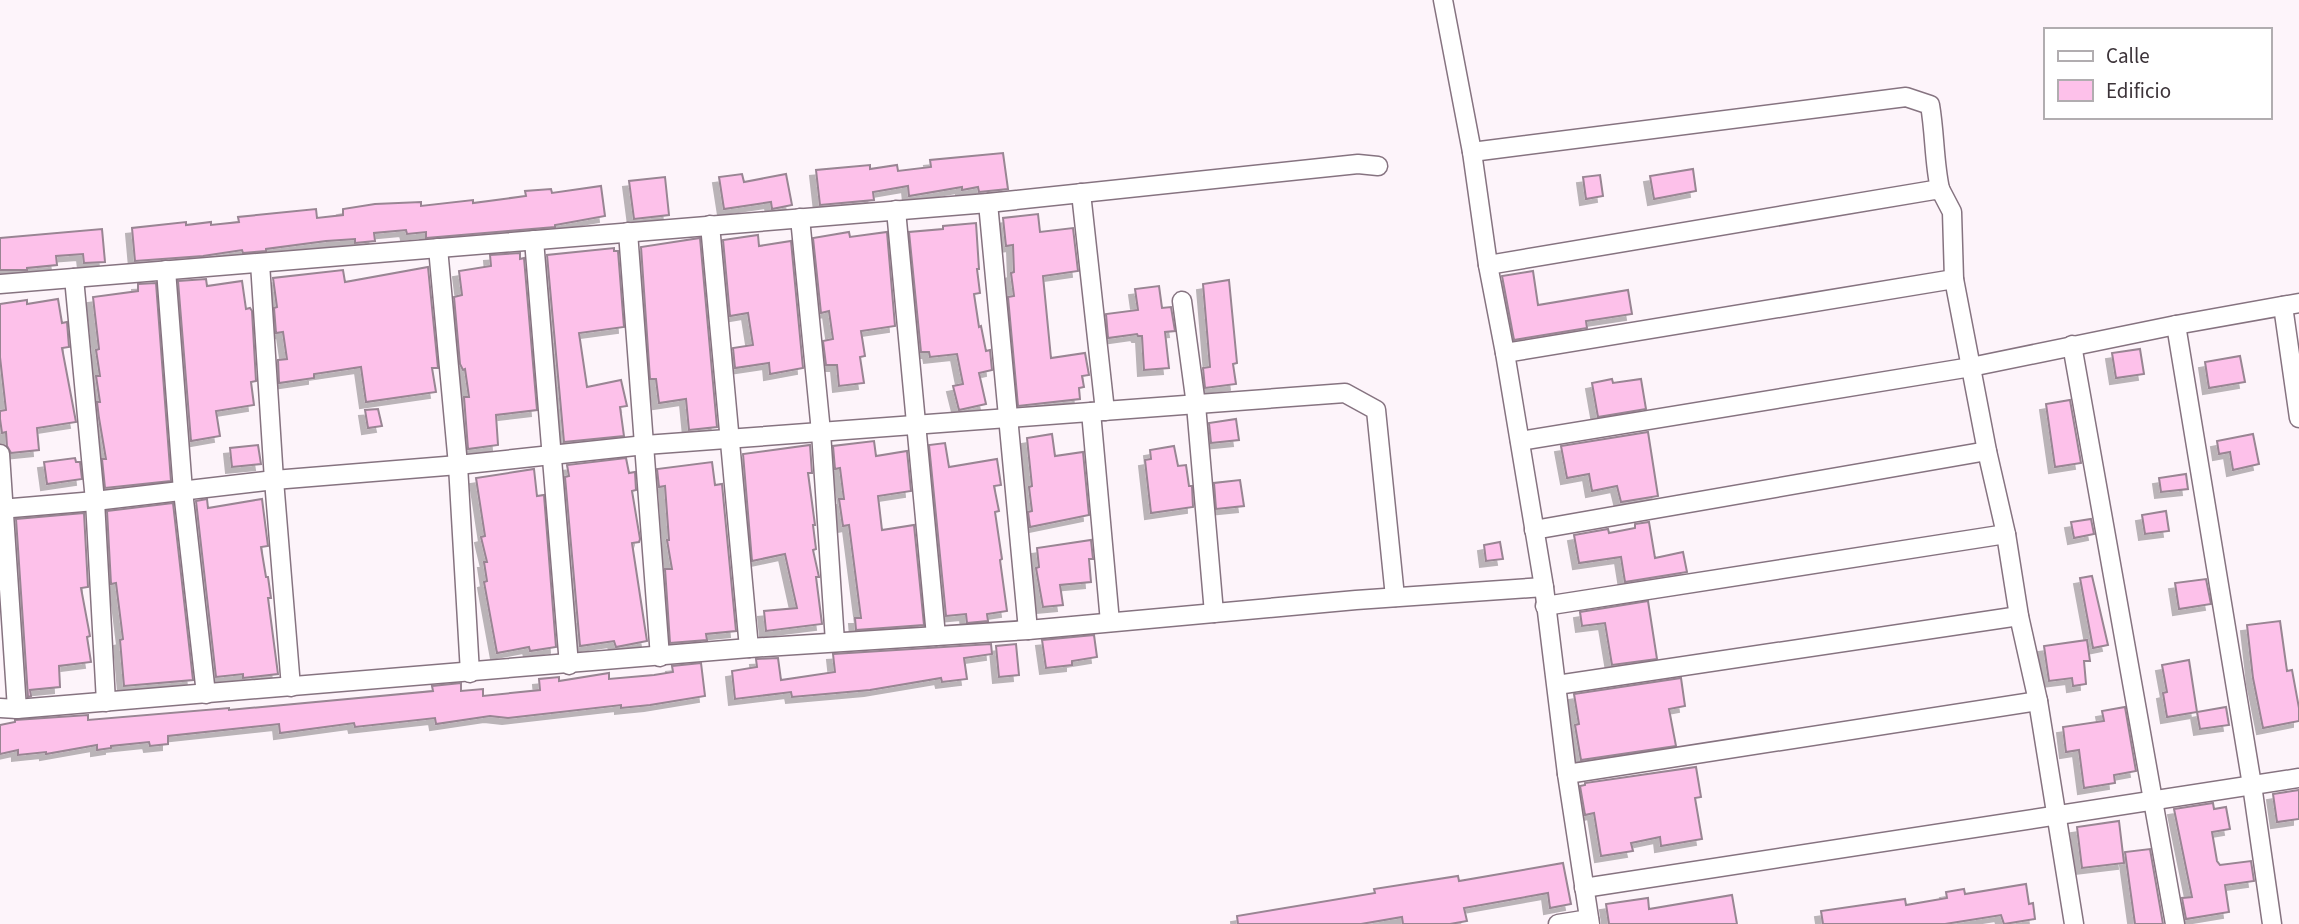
<svg xmlns="http://www.w3.org/2000/svg" width="2299" height="924" viewBox="0 0 2299 924" font-family="'Source Sans 3',sans-serif">
  <defs>
    <filter id="shadow"><feDropShadow dx="-6" dy="6" stdDeviation="0" flood-color="#0004"/></filter>
  </defs>
  <rect width="100%" height="100%" fill="#fdf4fa"/>
  <g fill="#fdc1ea" stroke="#998593" stroke-width="2" filter="url(#shadow)">
    <path d="M 1003,153 L 1008,189 L 979,192 L 978,187 L 962,190 L 962,187 L 909,196 L 908,186 L 873,192 L 874,200 L 820,205 L 816,170 L 870,165 L 870,169 L 897,165 L 898,171 L 931,167 L 930,160 Z"/>
    <path d="M 1693,169 L 1696,191 L 1654,199 L 1650,176 Z"/>
    <path d="M 742,174 L 744,182 L 786,174 L 792,205 L 772,209 L 771,202 L 724,209 L 719,177 Z"/>
    <path d="M 1600,175 L 1603,196 L 1586,199 L 1583,177 Z"/>
    <path d="M 665,177 L 669,215 L 634,219 L 629,181 Z"/>
    <path d="M 601,186 L 605,216 L 555,225 L 555,227 L 426,238 L 426,232 L 407,234 L 406,230 L 374,233 L 375,241 L 355,243 L 355,239 L 326,241 L 266,249 L 266,251 L 243,253 L 242,250 L 203,256 L 135,261 L 132,228 L 186,222 L 186,225 L 211,222 L 211,225 L 239,222 L 238,217 L 316,209 L 317,218 L 343,215 L 343,209 L 375,204 L 421,202 L 421,206 L 473,200 L 473,203 L 526,196 L 525,191 L 551,189 L 552,193 Z"/>
    <path d="M 1038,214 L 1040,232 L 1073,228 L 1078,271 L 1043,276 L 1051,358 L 1085,353 L 1089,375 L 1082,376 L 1084,387 L 1079,388 L 1080,399 L 1018,406 L 1008,297 L 1014,296 L 1011,273 L 1014,272 L 1013,245 L 1006,246 L 1003,218 Z"/>
    <path d="M 976,223 L 979,269 L 977,269 L 980,293 L 974,294 L 979,327 L 981,326 L 986,351 L 990,350 L 992,370 L 979,373 L 986,404 L 959,410 L 953,386 L 963,384 L 957,354 L 930,357 L 929,352 L 921,352 L 909,232 L 943,229 L 943,226 Z"/>
    <path d="M 102,229 L 105,262 L 84,263 L 83,254 L 56,256 L 57,265 L 27,268 L 27,270 L 0,270 L 0,238 Z"/>
    <path d="M 849,232 L 850,237 L 887,232 L 895,326 L 861,331 L 865,356 L 860,357 L 864,383 L 839,386 L 837,365 L 826,365 L 823,341 L 833,339 L 829,311 L 821,313 L 813,238 Z"/>
    <path d="M 758,235 L 759,246 L 791,241 L 803,368 L 770,374 L 769,363 L 735,368 L 733,348 L 753,345 L 748,313 L 730,316 L 723,240 Z"/>
    <path d="M 700,238 L 717,427 L 689,430 L 686,399 L 659,403 L 656,379 L 650,379 L 641,247 Z"/>
    <path d="M 614,248 L 614,251 L 618,251 L 624,327 L 579,333 L 587,387 L 621,380 L 627,406 L 620,407 L 624,436 L 564,442 L 547,255 Z"/>
    <path d="M 520,253 L 520,259 L 524,258 L 537,410 L 496,415 L 498,445 L 468,449 L 464,397 L 469,397 L 465,369 L 463,370 L 460,364 L 454,297 L 462,295 L 459,271 L 491,266 L 490,255 Z"/>
    <path d="M 428,267 L 438,368 L 432,368 L 436,392 L 366,402 L 361,367 L 314,374 L 314,378 L 279,383 L 278,360 L 287,359 L 283,332 L 276,333 L 274,308 L 277,307 L 273,278 L 343,270 L 345,282 Z"/>
    <path d="M 1533,271 L 1538,305 L 1628,290 L 1632,314 L 1586,321 L 1587,328 L 1514,340 L 1502,276 Z"/>
    <path d="M 206,279 L 207,286 L 242,281 L 246,309 L 250,308 L 252,311 L 256,381 L 251,382 L 254,405 L 216,411 L 220,436 L 191,441 L 178,281 Z"/>
    <path d="M 1229,280 L 1237,363 L 1233,364 L 1236,384 L 1205,388 L 1203,368 L 1210,367 L 1203,284 Z"/>
    <path d="M 156,283 L 171,481 L 105,488 L 102,459 L 106,459 L 99,418 L 97,402 L 100,402 L 96,376 L 100,376 L 96,350 L 99,349 L 93,297 L 138,291 L 138,284 Z"/>
    <path d="M 1159,286 L 1162,308 L 1171,307 L 1175,331 L 1165,332 L 1169,368 L 1144,370 L 1142,336 L 1138,336 L 1137,334 L 1108,338 L 1106,314 L 1138,310 L 1135,289 Z"/>
    <path d="M 58,299 L 62,323 L 67,322 L 69,347 L 62,348 L 76,422 L 37,428 L 39,450 L 11,453 L 7,446 L 6,432 L 2,433 L 0,419 L 0,411 L 6,410 L 0,357 L 0,304 L 27,300 L 27,304 Z"/>
    <path d="M 2140,349 L 2144,374 L 2116,378 L 2112,353 Z"/>
    <path d="M 2240,356 L 2245,382 L 2209,388 L 2205,362 Z"/>
    <path d="M 1612,379 L 1613,383 L 1641,379 L 1646,409 L 1598,417 L 1592,383 Z"/>
    <path d="M 2070,400 L 2081,463 L 2055,467 L 2046,404 Z"/>
    <path d="M 378,409 L 382,426 L 368,428 L 365,410 Z"/>
    <path d="M 1236,419 L 1239,440 L 1211,443 L 1209,423 Z"/>
    <path d="M 1648,432 L 1658,496 L 1621,502 L 1617,486 L 1592,491 L 1589,474 L 1567,478 L 1561,446 Z"/>
    <path d="M 1052,434 L 1055,456 L 1083,452 L 1089,515 L 1030,527 L 1028,512 L 1032,511 L 1029,487 L 1032,486 L 1027,438 Z"/>
    <path d="M 2253,434 L 2259,464 L 2233,470 L 2230,452 L 2219,454 L 2217,441 Z"/>
    <path d="M 874,441 L 876,456 L 907,451 L 911,491 L 878,496 L 882,530 L 914,525 L 924,625 L 856,630 L 855,618 L 861,618 L 849,525 L 843,526 L 839,499 L 844,499 L 840,468 L 835,469 L 833,446 Z"/>
    <path d="M 945,443 L 949,467 L 997,459 L 1001,485 L 994,486 L 999,511 L 995,512 L 1002,559 L 1000,560 L 1007,611 L 987,614 L 988,621 L 967,623 L 966,614 L 946,616 L 929,445 Z"/>
    <path d="M 258,445 L 261,464 L 232,467 L 230,448 Z"/>
    <path d="M 810,445 L 812,473 L 808,473 L 815,525 L 813,525 L 816,549 L 813,550 L 819,577 L 816,577 L 822,624 L 766,631 L 764,611 L 797,608 L 785,554 L 752,561 L 743,454 Z"/>
    <path d="M 1174,446 L 1178,466 L 1186,465 L 1189,486 L 1192,486 L 1193,507 L 1151,513 L 1145,460 L 1151,459 L 1150,450 Z"/>
    <path d="M 75,458 L 76,462 L 80,462 L 82,479 L 47,484 L 44,462 Z"/>
    <path d="M 626,458 L 629,473 L 635,472 L 636,490 L 632,491 L 640,539 L 639,542 L 632,543 L 647,641 L 616,647 L 614,641 L 580,646 L 565,477 L 569,476 L 567,465 Z"/>
    <path d="M 712,462 L 715,485 L 722,484 L 736,631 L 706,634 L 707,640 L 670,643 L 665,569 L 672,569 L 667,540 L 669,540 L 665,486 L 659,487 L 657,469 Z"/>
    <path d="M 534,469 L 537,496 L 544,495 L 556,647 L 530,651 L 529,647 L 497,653 L 484,582 L 487,581 L 484,562 L 487,562 L 481,537 L 485,536 L 476,478 Z"/>
    <path d="M 2186,474 L 2188,489 L 2161,492 L 2159,478 Z"/>
    <path d="M 1240,480 L 1244,506 L 1216,509 L 1214,483 Z"/>
    <path d="M 207,499 L 208,508 L 262,499 L 268,546 L 261,547 L 266,577 L 268,577 L 271,598 L 268,598 L 278,674 L 243,678 L 243,674 L 216,677 L 196,501 Z"/>
    <path d="M 173,503 L 193,680 L 124,686 L 120,640 L 123,639 L 116,583 L 111,584 L 107,511 Z"/>
    <path d="M 2166,511 L 2169,531 L 2145,534 L 2142,515 Z"/>
    <path d="M 84,513 L 88,587 L 81,588 L 90,636 L 87,637 L 91,662 L 59,666 L 60,687 L 30,690 L 31,696 L 28,697 L 16,519 Z"/>
    <path d="M 2091,519 L 2094,534 L 2074,538 L 2071,522 Z"/>
    <path d="M 1649,522 L 1655,558 L 1683,552 L 1687,572 L 1625,582 L 1621,557 L 1579,563 L 1574,535 L 1608,529 L 1609,533 L 1635,528 L 1635,524 Z"/>
    <path d="M 1091,540 L 1093,559 L 1089,559 L 1091,582 L 1060,585 L 1063,605 L 1043,607 L 1036,568 L 1039,567 L 1037,548 Z"/>
    <path d="M 1500,542 L 1503,559 L 1486,561 L 1484,545 Z"/>
    <path d="M 2092,576 L 2108,645 L 2093,648 L 2080,578 Z"/>
    <path d="M 2206,579 L 2211,604 L 2179,609 L 2175,583 Z"/>
    <path d="M 1648,601 L 1657,659 L 1612,665 L 1605,623 L 1582,626 L 1580,612 Z"/>
    <path d="M 2280,621 L 2287,671 L 2292,670 L 2299,708 L 2299,721 L 2263,728 L 2253,678 L 2247,625 Z"/>
    <path d="M 1094,635 L 1097,657 L 1072,661 L 1072,665 L 1046,668 L 1042,640 Z"/>
    <path d="M 2087,640 L 2090,661 L 2084,661 L 2086,684 L 2073,686 L 2072,678 L 2049,681 L 2044,646 Z"/>
    <path d="M 991,644 L 992,654 L 964,658 L 967,679 L 942,682 L 941,678 L 870,690 L 792,697 L 791,692 L 735,699 L 732,671 L 757,667 L 756,659 L 778,658 L 781,680 L 835,672 L 833,654 Z"/>
    <path d="M 1016,644 L 1019,675 L 999,677 L 996,646 Z"/>
    <path d="M 2189,660 L 2197,712 L 2167,717 L 2163,693 L 2167,692 L 2162,665 Z"/>
    <path d="M 701,663 L 705,696 L 650,705 L 621,708 L 621,705 L 508,718 L 490,716 L 436,724 L 435,718 L 355,727 L 354,723 L 280,733 L 279,724 L 168,736 L 168,744 L 150,746 L 149,742 L 111,746 L 111,748 L 97,750 L 97,745 L 46,754 L 46,752 L 18,755 L 18,750 L 0,754 L 0,725 L 15,722 L 15,720 L 88,715 L 88,720 L 229,708 L 229,710 L 433,691 L 432,686 L 461,683 L 461,691 L 483,689 L 483,696 L 540,690 L 539,679 L 559,677 L 559,681 L 609,673 L 609,679 L 654,675 L 673,672 L 672,666 Z"/>
    <path d="M 1681,678 L 1685,706 L 1669,709 L 1676,746 L 1581,760 L 1575,725 L 1579,724 L 1574,694 Z"/>
    <path d="M 2125,707 L 2136,771 L 2114,775 L 2115,783 L 2084,788 L 2079,750 L 2066,752 L 2063,727 L 2104,721 L 2102,711 Z"/>
    <path d="M 2226,707 L 2229,725 L 2200,729 L 2197,712 Z"/>
    <path d="M 1696,767 L 1701,797 L 1695,798 L 1702,839 L 1661,846 L 1660,837 L 1631,843 L 1633,851 L 1601,856 L 1594,813 L 1585,815 L 1580,786 L 1585,785 L 1585,783 Z"/>
    <path d="M 2299,790 L 2299,819 L 2277,822 L 2273,794 Z"/>
    <path d="M 2213,803 L 2214,809 L 2226,807 L 2230,829 L 2212,832 L 2217,861 L 2220,865 L 2251,861 L 2254,881 L 2225,885 L 2229,912 L 2186,919 L 2182,898 L 2192,897 L 2174,809 Z"/>
    <path d="M 2119,821 L 2124,863 L 2082,868 L 2077,827 Z"/>
    <path d="M 2150,849 L 2163,924 L 2135,924 L 2125,852 Z"/>
    <path d="M 1563,863 L 1571,904 L 1550,908 L 1548,893 L 1464,908 L 1467,921 L 1450,924 L 1403,924 L 1402,917 L 1361,924 L 1238,924 L 1237,916 L 1375,893 L 1374,889 L 1458,876 L 1459,881 Z"/>
    <path d="M 2026,884 L 2029,904 L 2033,903 L 2035,919 L 2004,924 L 2001,915 L 1945,924 L 1823,924 L 1821,911 L 1905,899 L 1906,905 L 1947,898 L 1946,892 L 1964,889 L 1965,894 Z"/>
    <path d="M 1732,895 L 1737,924 L 1609,924 L 1606,904 L 1648,898 L 1649,909 Z"/>
  </g>
  <g fill="none" stroke-linecap="round" stroke-linejoin="round">
    <g stroke="#867380" stroke-width="21">
      <g id="street">
        <path d="M 1443,0 L 1472,152 L 1488,265 L 1505,353 L 1544,587 L 1567,774 L 1590,924"/>
        <path d="M 1472,152 L 1906,97 L 1930,105 C 1935,134 1934,162 1940,189"/>
        <path d="M 1081,193 L 1105,411"/>
        <path d="M 988,203 L 1028,630"/>
        <path d="M 896,210 L 936,636"/>
        <path d="M 800,218 L 821,432 L 835,642"/>
        <path d="M 710,225 L 749,648"/>
        <path d="M 628,232 L 660,657"/>
        <path d="M 534,240 L 569,665"/>
        <path d="M 438,248 L 458,465 L 470,673"/>
        <path d="M 260,263 L 274,480 L 291,687"/>
        <path d="M 1488,265 L 1940,189 L 1952,212 L 1954,279 L 1987,451 L 2006,534 L 2019,616 L 2038,701 L 2074,924"/>
        <path d="M 166,270 L 183,491 L 206,694"/>
        <path d="M 74,278 L 95,501 L 106,702"/>
        <path d="M 0,284 L 988,203 L 1358,164 L 1378,166"/>
        <path d="M 1182,301 L 1196,405 L 1214,613"/>
        <path d="M 2283,306 L 2299,418"/>
        <path d="M 2176,325 L 2252,785 L 2272,924"/>
        <path d="M 2072,345 L 2175,924"/>
        <path d="M 1505,353 L 1954,279"/>
        <path d="M 1091,412 L 1110,622"/>
        <path d="M 1520,441 L 1971,367 L 2176,325 L 2299,303"/>
        <path d="M 0,454 L 17,709"/>
        <path d="M 0,509 L 95,501 L 274,480 L 458,465 L 645,445 L 1345,393 L 1376,410 L 1395,597"/>
        <path d="M 1534,530 L 1987,451"/>
        <path d="M 1545,606 L 2006,534"/>
        <path d="M 1557,685 L 2019,616"/>
        <path d="M 0,708 L 17,709 L 749,648 L 1028,630 L 1356,600 L 1544,587"/>
        <path d="M 1567,774 L 2038,701"/>
        <path d="M 1584,888 L 2299,778"/>
        <path d="M 1558,924 L 1589,919"/>
      </g>
    </g>
    <use href="#street" stroke="#fff" stroke-width="18"/>
  </g>
  <rect x="2044" y="28" width="228" height="91" fill="#ffffff" stroke="#b1adb0" stroke-width="2"/>
  <rect x="2058" y="51" width="35" height="10" fill="#ffffff" stroke="#b1adb0" stroke-width="2"/>
  <text x="2106" y="63" font-size="21" fill="#3c3339">Calle</text>
  <rect x="2058" y="80" width="35" height="21" fill="#fdc1ea" stroke="#b1adb0" stroke-width="2"/>
  <text x="2106" y="98" font-size="21" fill="#3c3339">Edificio</text>
</svg>
